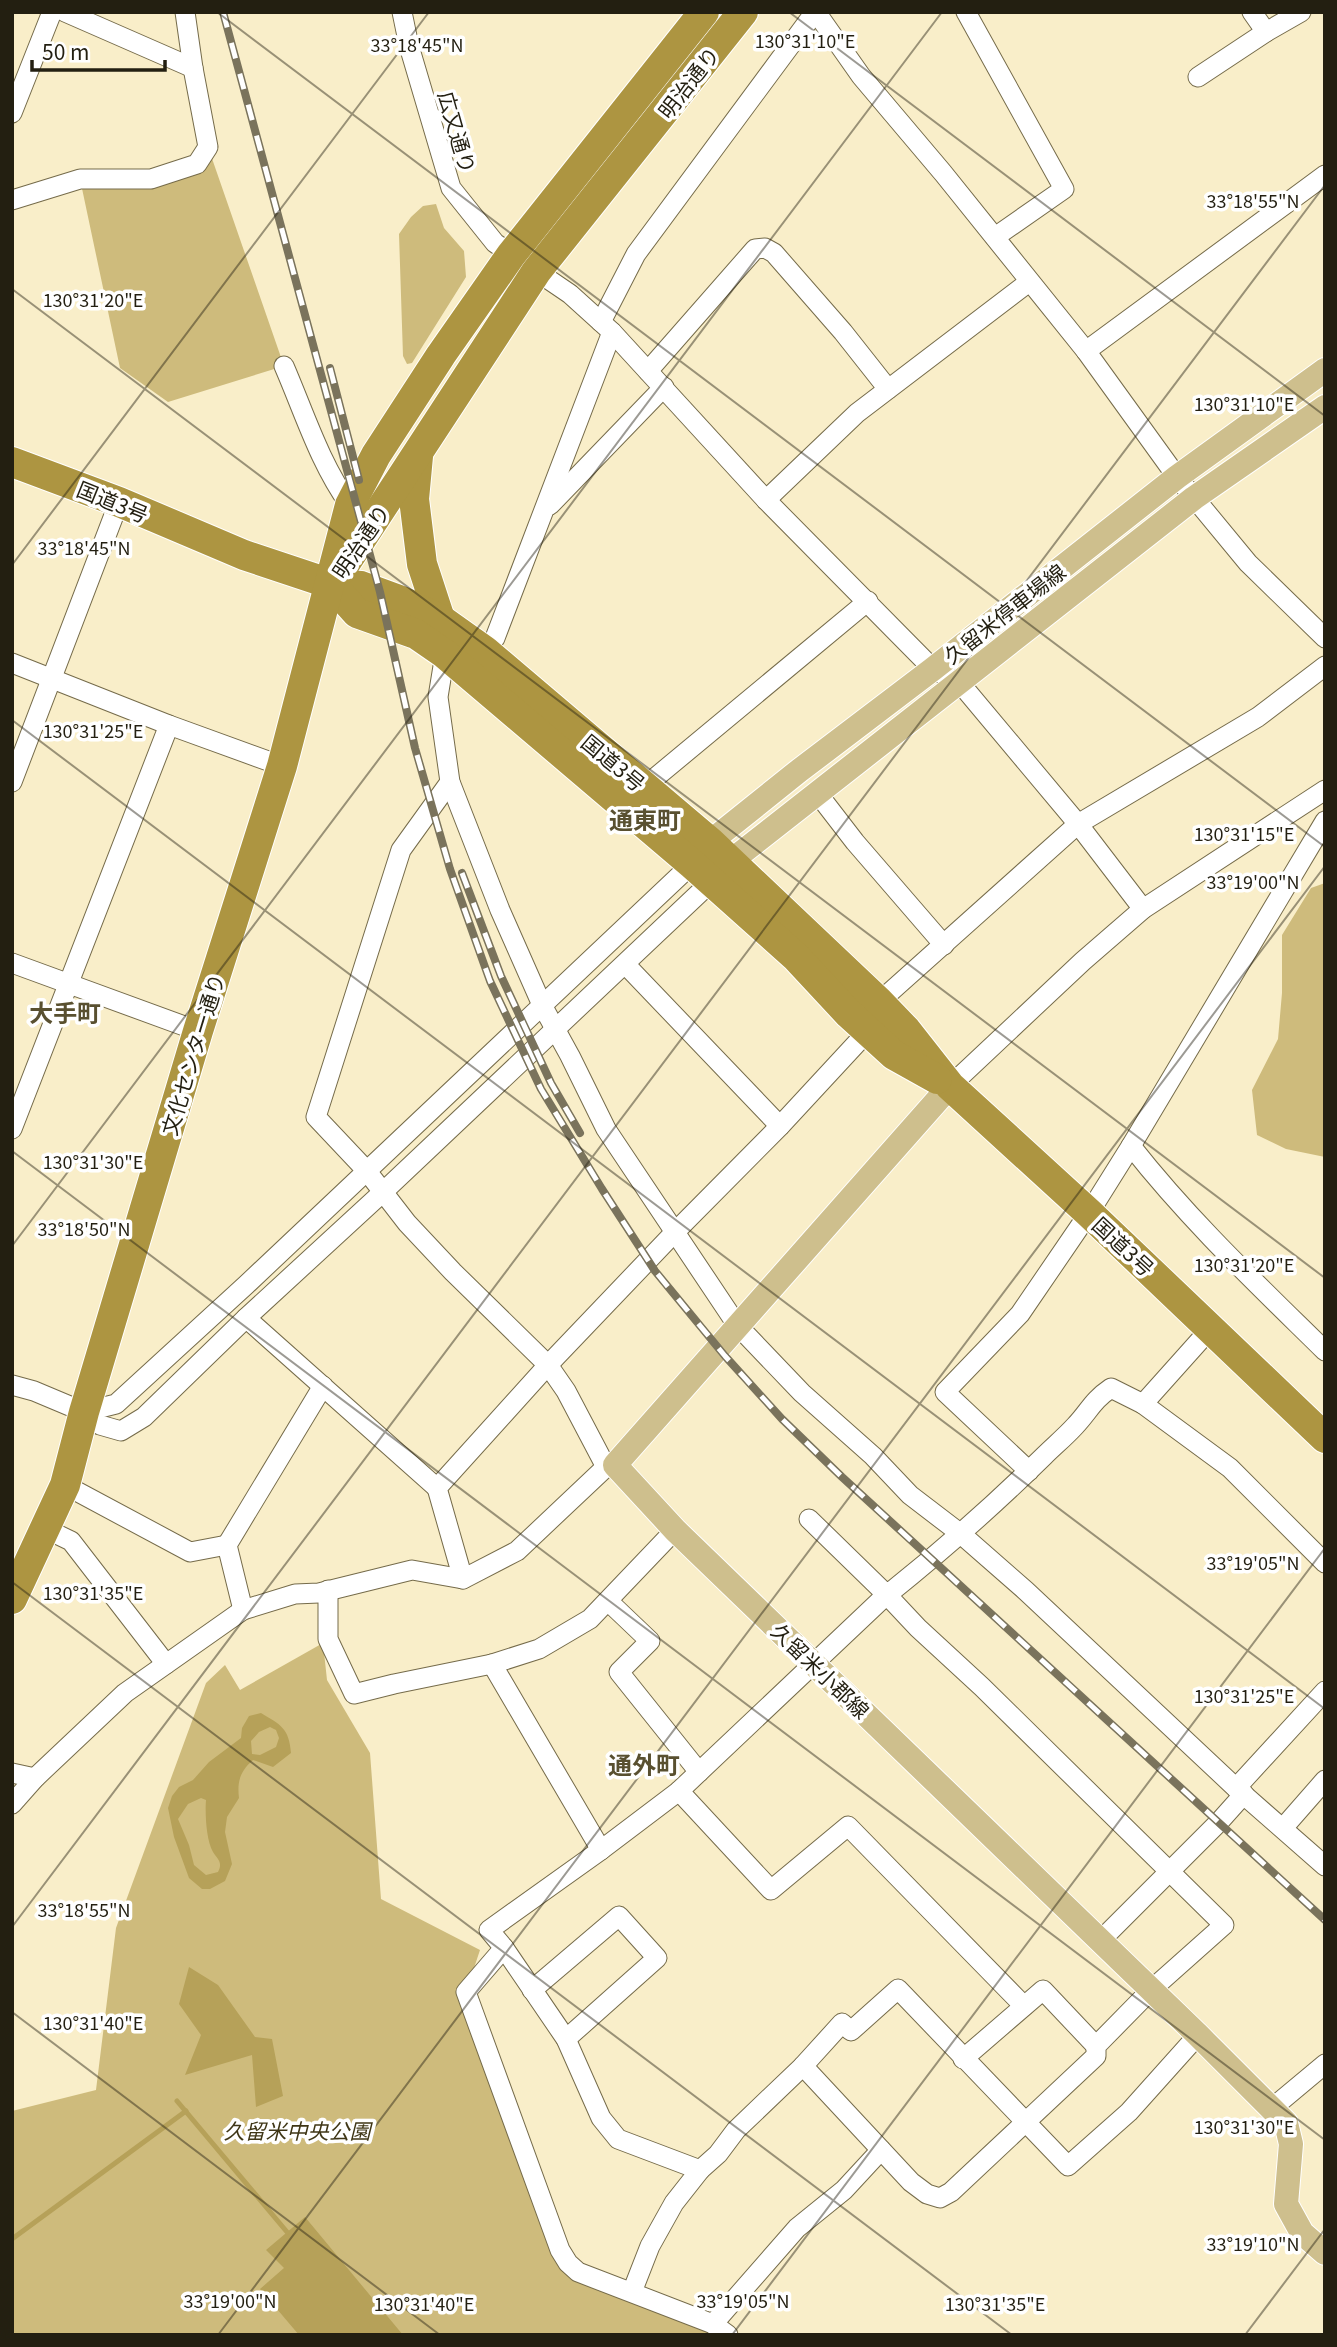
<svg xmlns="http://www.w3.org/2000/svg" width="1337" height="2347" viewBox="0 0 1337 2347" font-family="Georgia,'Noto Sans JP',serif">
  <rect width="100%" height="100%" fill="#f9eec9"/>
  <g fill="#cebb7c">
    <path d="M 208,147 L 284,366 L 168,402 L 120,368 L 80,179 L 151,179 Z"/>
    <path d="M 436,204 L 444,228 L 464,251 L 466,277 L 412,363 L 407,364 L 403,356 L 399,234 L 411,217 L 423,206 Z"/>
    <path d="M 1325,883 L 1325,1157 L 1286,1149 L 1257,1135 L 1252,1090 L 1278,1039 L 1282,993 L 1282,935 L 1311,888 Z"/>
    <path d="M 323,1643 L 327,1680 L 370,1753 L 381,1899 L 480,1950 L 466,1992 L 555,2248 L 714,2335 L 12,2335 L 12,2111 L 96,2090 L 116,1928 L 206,1683 L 225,1665 L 240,1690 Z"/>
  </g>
  <g fill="#b6a159" fill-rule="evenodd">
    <path d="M 261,1713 C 281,1725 289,1728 291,1753 L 273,1767 L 253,1760 C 240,1771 237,1782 239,1798 L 227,1817 L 225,1832 L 232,1864 L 225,1881 L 210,1889 L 202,1889 L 189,1878 L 174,1837 L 168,1808 L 172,1796 L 179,1787 L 193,1780 L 209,1762 L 241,1738 L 242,1728 L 249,1716 ZM 270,1727 L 276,1730 L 279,1738 L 276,1747 L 260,1755 L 252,1754 L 251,1741 L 259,1732 ZM 201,1798 L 206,1800 C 205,1813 206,1840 213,1852 C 218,1860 223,1862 218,1872 L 206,1875 L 194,1865 L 189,1845 L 178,1819 L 188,1804 Z"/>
    <path d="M 189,1967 L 218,1985 L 255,2037 L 272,2039 L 283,2096 L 256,2107 L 252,2055 L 185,2075 L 201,2035 L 179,2004 Z"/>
    <path d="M 305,2217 L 403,2335 L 299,2335 L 260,2289 L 284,2268 L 266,2250 Z"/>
  </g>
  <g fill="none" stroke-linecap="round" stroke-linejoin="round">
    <g stroke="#b6a159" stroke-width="5">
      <path d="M 177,2101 L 287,2232"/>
      <path d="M 12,2239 L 186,2111"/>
    </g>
    <g stroke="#756b4a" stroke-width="21">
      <g id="minor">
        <path d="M 65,12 L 193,68"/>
        <path d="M 402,12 L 409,46 L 451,188 L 495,243 L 570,294 L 612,332 L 766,500 L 933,669 L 960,683 L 1078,824 L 1143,909"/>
        <path d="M 816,12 L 861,76 L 943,173 L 1086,351 L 1177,477 L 1248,563 L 1325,638"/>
        <path d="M 966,12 L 1064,189 L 995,237"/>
        <path d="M 1252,12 L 1266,32"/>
        <path d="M 1198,77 L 1266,32 L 1301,12"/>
        <path d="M 12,113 L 52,12"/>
        <path d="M 12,200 L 80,179 L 151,179 L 197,164 L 208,147 L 193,68 L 185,12"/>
        <path d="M 601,322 L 636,254 L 815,12"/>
        <path d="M 1086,351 L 1325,175"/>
        <path d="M 284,366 C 304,412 320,464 350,505"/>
        <path d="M 648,371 L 755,249 L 765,248 L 774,253 L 843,332 L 888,389"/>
        <path d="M 766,500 L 857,413 L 1029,282"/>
        <path d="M 550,505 L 664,387"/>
        <path d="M 485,651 L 495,638 L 612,332"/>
        <path d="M 445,654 L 438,697 L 450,782 L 500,910 L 542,1005 L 570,1056 L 606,1129 L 737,1325 L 802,1393 L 873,1456 L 910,1495 L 961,1534 L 1026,1591 L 1236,1788 L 1325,1866"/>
        <path d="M 12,663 L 169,725 L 282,766"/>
        <path d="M 12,782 L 119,502"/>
        <path d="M 450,782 L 401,850 L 316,1117 L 366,1170 L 407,1223 L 453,1272 L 548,1365 L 566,1391 L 606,1467"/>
        <path d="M 644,787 L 868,601"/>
        <path d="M 818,794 L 855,842 L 944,945"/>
        <path d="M 12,963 L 198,1031"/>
        <path d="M 625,964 L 780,1126"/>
        <path d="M 879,1002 L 1078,824 L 1258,717 L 1325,666"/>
        <path d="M 950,1086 L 1083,961 L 1143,909 L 1325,790"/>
        <path d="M 12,1129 L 169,725"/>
        <path d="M 1131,1146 C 1190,1221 1257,1284 1325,1351"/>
        <path d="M 246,1318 L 437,1488"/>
        <path d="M 12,1385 L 34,1391 L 84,1412 L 100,1425 L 121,1431 L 144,1417 L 246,1318 L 383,1192 L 711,882"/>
        <path d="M 1143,1404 L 1230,1468 L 1325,1563"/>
        <path d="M 84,1412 L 116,1404 L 246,1285 L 692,864"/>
        <path d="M 1029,1471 L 945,1392 L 1020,1314 L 1089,1213 L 1131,1146 L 1325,821"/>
        <path d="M 65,1485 L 190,1552 L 227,1545"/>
        <path d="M 809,1519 L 887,1595 L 918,1628 L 982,1687 L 1224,1925 L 1151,1990 L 1096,2046 L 1096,2056 L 951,2192 L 940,2198 L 927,2194 L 911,2182 L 803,2066 L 736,2130 L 718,2154 L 700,2170 L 618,2139 L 601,2118 L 566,2039 L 504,1948 L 489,1930 L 601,1850 L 679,1791 L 882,1599 L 887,1595 C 942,1551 994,1505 1044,1456 C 1054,1446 1065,1437 1075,1426 C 1090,1410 1092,1401 1111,1388 L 1143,1404 L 1211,1328"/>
        <path d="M 46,1529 L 71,1541 L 166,1664"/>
        <path d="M 463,1579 L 437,1488 L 548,1365 L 674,1233 L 780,1126 L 868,1031"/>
        <path d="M 328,1590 L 328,1639 L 354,1694 L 394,1684 L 492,1664 L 539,1649 L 590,1619 L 675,1530"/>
        <path d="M 608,1601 L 650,1641 L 619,1672 L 699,1772"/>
        <path d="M 243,1610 L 227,1545 L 323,1386"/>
        <path d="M 492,1664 L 601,1850"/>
        <path d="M 12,1773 L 35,1778"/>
        <path d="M 1236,1788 L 1325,1691"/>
        <path d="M 679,1791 L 771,1890 L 848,1826 L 1024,2006"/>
        <path d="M 12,1804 L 35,1778 L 125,1693 L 243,1610 L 295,1594 L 319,1593 L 412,1570 L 463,1579 L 517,1551 L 606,1467 L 615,1465"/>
        <path d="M 1283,1828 L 1325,1780"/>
        <path d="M 1100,1941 L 1219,1822 L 1244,1794"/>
        <path d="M 504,1948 L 466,1992 L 560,2250 L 568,2263 L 578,2272 L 713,2324 L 728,2335"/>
        <path d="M 532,1990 L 619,1916 L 657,1958 L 566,2039"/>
        <path d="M 963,2059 L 1043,1990 L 1096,2046"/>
        <path d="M 803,2066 L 842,2023 L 851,2031 L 898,1989 L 1068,2166 L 1129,2112 L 1198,2035"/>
        <path d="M 1270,2110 L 1325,2064"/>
        <path d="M 632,2292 L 650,2246 L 674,2203 L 700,2170"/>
        <path d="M 713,2324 L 797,2228 L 844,2190 L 881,2150"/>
      </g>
    </g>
    <g stroke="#fff" stroke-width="26">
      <g id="major">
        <path d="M 699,856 L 710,842 L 800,770 L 933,669 L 1177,477 L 1325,370"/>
        <path d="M 718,874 L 731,861 L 1194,498 L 1325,407"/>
        <path d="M 950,1086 L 615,1465 L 675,1530 L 1198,2035 L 1286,2123 L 1291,2144 L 1286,2204 L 1302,2233 L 1325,2253"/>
      </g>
    </g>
    <g stroke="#fff" stroke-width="32">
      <g id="highway">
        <path d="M 418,456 L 414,499 L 422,564 L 440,619"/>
        <path d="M 12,462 L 119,502 L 244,555 L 331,584 L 361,586 L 402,601 L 440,619 L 485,651 L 710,842 L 879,1002 L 906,1030 L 950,1086 L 1089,1213 L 1325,1438"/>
        <path d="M 341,570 L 536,272 L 743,12"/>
        <path d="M 331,584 L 357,613 L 416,634 L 445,654 L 692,864 L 796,957 L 849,1014 L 894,1055 L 937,1079"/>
        <path d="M 12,1599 L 65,1485 L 84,1412 L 198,1031 L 282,766 L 350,505 L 376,455 L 441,355 L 511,255 L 704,12"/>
      </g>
    </g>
    <use href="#minor" stroke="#fff" stroke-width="19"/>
    <use href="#major" stroke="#cebf8d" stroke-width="24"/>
    <use href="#highway" stroke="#ad9541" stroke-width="30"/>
    <g stroke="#7a735c" stroke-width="8">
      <g id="rail">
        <path d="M 223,12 L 380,592 L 415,748 L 450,869 L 490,981 L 541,1089 L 602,1189 L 655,1271 L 725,1356 L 782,1419 L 842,1477 L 1325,1920"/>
        <path d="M 330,368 L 359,480"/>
        <path d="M 462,873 L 501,976 L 551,1083 L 580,1133"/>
      </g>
    </g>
    <use href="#rail" stroke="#fff" stroke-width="5" stroke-dasharray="16" stroke-linecap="butt"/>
  </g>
  <path fill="none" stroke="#231f11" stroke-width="2" stroke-opacity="0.45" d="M 217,12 L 1325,847M 789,12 L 1325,416M 12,289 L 1325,1278M 12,565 L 429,12M 12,720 L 1325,1709M 12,1151 L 1325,2140M 12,1246 L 942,12M 12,1582 L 1012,2335M 12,1927 L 1325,185M 12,2012 L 440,2335M 218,2335 L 1325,866M 732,2335 L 1325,1548M 1245,2335 L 1325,2229"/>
  <g text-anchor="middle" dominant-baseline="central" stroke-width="7" stroke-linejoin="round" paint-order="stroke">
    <g font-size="21" fill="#231f11" stroke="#fff">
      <text transform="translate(688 82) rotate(-52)">明治通り</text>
      <text transform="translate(458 132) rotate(74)">広又通り</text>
      <text transform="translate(113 501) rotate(22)">国道3号</text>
      <text transform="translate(360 541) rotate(-56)">明治通り</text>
      <text transform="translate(1004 613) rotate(-38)">久留米停車場線</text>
      <text transform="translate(614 762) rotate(40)">国道3号</text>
      <text transform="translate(192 1054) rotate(-73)">文化センター通り</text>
      <text transform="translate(1124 1246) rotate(43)">国道3号</text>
      <text transform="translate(821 1670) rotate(44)">久留米小郡線</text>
    </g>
    <g font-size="21" font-style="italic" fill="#3f3616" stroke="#fff">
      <text x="297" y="2130">久留米中央公園</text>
    </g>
    <g font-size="24" font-weight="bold" fill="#595030" stroke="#fff">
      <text x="645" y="818">通東町</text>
      <text x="65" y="1011">大手町</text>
      <text x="644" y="1763">通外町</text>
    </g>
  </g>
  <g font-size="18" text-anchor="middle" fill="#231f11" stroke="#fff" stroke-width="7" stroke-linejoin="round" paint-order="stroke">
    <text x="805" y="48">130°31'10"E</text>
    <text x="417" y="52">33°18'45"N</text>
    <text x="1253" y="208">33°18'55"N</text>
    <text x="93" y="307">130°31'20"E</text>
    <text x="1244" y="411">130°31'10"E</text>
    <text x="84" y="555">33°18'45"N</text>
    <text x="93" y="738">130°31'25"E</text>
    <text x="1244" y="841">130°31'15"E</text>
    <text x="1253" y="889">33°19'00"N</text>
    <text x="93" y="1169">130°31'30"E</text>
    <text x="84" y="1236">33°18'50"N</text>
    <text x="1244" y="1272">130°31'20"E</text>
    <text x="1253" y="1570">33°19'05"N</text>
    <text x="93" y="1600">130°31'35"E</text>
    <text x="1244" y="1703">130°31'25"E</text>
    <text x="84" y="1917">33°18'55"N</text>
    <text x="93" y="2030">130°31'40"E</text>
    <text x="1244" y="2134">130°31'30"E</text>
    <text x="1253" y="2251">33°19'10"N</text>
    <text x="230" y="2308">33°19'00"N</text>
    <text x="743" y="2308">33°19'05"N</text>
    <text x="424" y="2311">130°31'40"E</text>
    <text x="995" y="2311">130°31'35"E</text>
  </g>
  <rect width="1337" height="2347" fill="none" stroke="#231f11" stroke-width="28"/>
  <path d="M32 60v10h133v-10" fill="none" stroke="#231f11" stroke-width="3.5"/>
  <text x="42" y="60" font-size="21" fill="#231f11" stroke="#ffffff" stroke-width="5" paint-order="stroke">50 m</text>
</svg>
